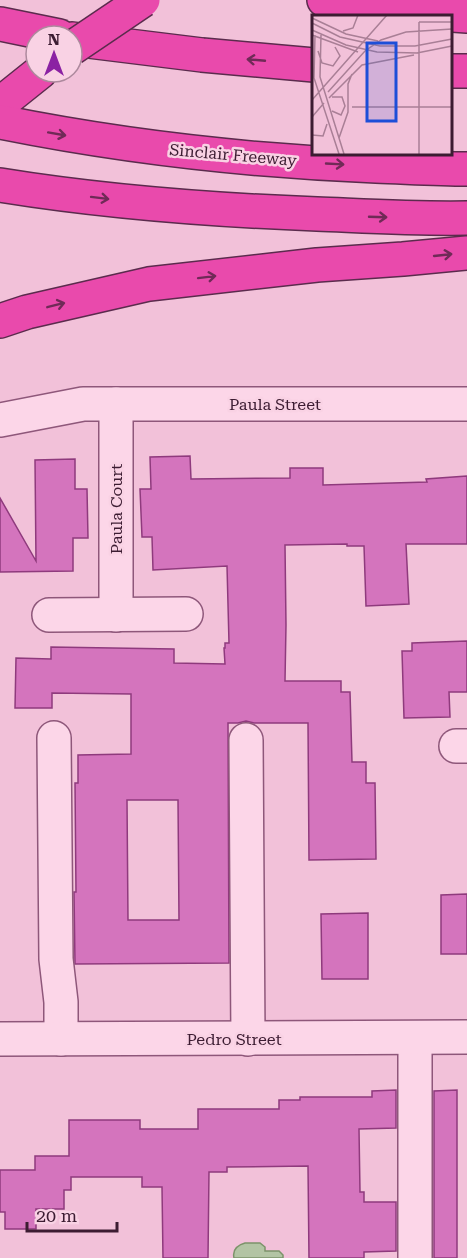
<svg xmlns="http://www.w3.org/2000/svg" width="467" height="1258" viewBox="0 0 467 1258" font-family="'Roboto Serif',serif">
  <rect width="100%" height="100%" fill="#f2c1d9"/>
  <path fill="#b3c4a4" stroke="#7c936a" stroke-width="1.5" d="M 245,1243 L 260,1243 L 265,1247 L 265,1251 L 279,1251 L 283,1255 L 283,1258 L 234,1258 C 232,1249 238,1245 245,1243 Z"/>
  <g fill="#d474bd" stroke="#8f3a7d" stroke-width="1.5" fill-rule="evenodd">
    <path d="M 190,456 L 191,479 L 290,478 L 290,468 L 323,468 L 323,485 L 427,482 L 426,479 L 467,476 L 467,544 L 406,544 L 409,604 L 366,606 L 364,546 L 347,546 L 347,544 L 285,545 L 286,625 L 285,681 L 341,681 L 341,692 L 350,692 L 352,762 L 366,762 L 366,783 L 375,783 L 376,859 L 309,860 L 308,723 L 254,723 L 246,721 L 238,723 L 228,723 L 229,963 L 75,964 L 74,892 L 76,892 L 75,783 L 78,783 L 78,755 L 131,754 L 131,694 L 52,693 L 52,708 L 15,708 L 16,658 L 51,659 L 51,647 L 174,649 L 174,663 L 225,664 L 224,648 L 225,648 L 225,643 L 229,643 L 227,566 L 153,570 L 152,537 L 142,537 L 140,489 L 151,489 L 150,457 ZM 127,800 L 178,800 L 179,920 L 128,920 Z"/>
    <path d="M 75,459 L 75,489 L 87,489 L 88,538 L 73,538 L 73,571 L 0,572 L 0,498 L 36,561 L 35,460 Z"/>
    <path d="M 467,641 L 467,692 L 449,692 L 450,717 L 404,718 L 402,651 L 412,651 L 412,643 Z"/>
    <path d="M 467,894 L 467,954 L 441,954 L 441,895 Z"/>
    <path d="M 368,913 L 368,979 L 322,979 L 321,914 Z"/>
    <path d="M 396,1090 L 396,1128 L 359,1129 L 360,1192 L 364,1192 L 364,1202 L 396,1202 L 396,1251 L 364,1252 L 364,1258 L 309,1258 L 308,1166 L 227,1167 L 227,1172 L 209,1172 L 208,1258 L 163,1258 L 162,1187 L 142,1187 L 142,1177 L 71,1177 L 71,1190 L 64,1190 L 64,1209 L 36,1209 L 36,1229 L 5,1229 L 5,1212 L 0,1212 L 0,1170 L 35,1170 L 35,1156 L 69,1156 L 69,1120 L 140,1120 L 140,1129 L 198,1129 L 198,1109 L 279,1109 L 279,1100 L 300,1100 L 300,1097 L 372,1097 L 372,1091 Z"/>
    <path d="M 457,1090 L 457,1258 L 434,1258 L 434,1091 Z"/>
  </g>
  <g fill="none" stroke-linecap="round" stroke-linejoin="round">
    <g stroke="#8e577a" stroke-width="36">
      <g id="minor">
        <path d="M 116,404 L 116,615"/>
        <path d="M 0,420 L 83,404 L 467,404"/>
        <path d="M 49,615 L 186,614"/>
        <path d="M 54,738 L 56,959 L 61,1002 L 61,1039"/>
        <path d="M 246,740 L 248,1039"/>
        <path d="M 456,746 L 467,746"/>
        <path d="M 415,1038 L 415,1258"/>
        <path d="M 0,1039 L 467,1037"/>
      </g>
    </g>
    <g stroke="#5b2b4d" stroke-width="36">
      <g id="highway">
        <path d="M 324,0 L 425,13 L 467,16"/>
        <path d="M 0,24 L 59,36"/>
        <path d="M 72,39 L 202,55 L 314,65"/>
        <path d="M 450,71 L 467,71"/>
        <path d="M 0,104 L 40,72"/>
        <path d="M 0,122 C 124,147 250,161 376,166 C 406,167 437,169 467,169"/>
        <path d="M 0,185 C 105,202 211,210 317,214 C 367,216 417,219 467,218"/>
        <path d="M 0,321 L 27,312 L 149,284 L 317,265 L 403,259 L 467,253"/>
      </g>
    </g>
    <use href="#minor" stroke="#fcd6e8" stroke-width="33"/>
    <use href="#highway" stroke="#e94aac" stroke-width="33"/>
    <g stroke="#5b2b4d" stroke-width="36" stroke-linecap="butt">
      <path id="highway-bridge" d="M 72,48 L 143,0"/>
    </g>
    <use href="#highway-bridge" stroke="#e94aac" stroke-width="33"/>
  </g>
  <defs><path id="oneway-shaft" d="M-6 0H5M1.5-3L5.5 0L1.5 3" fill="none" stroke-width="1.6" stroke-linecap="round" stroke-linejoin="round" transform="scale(1.5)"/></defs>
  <g stroke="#702a57">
    <use href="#oneway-shaft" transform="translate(256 60) rotate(-175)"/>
    <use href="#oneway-shaft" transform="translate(57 134) rotate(10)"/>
    <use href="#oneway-shaft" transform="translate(335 164) rotate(3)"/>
    <use href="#oneway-shaft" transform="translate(100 198) rotate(7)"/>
    <use href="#oneway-shaft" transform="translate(378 217) rotate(2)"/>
    <use href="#oneway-shaft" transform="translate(443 255) rotate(-6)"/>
    <use href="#oneway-shaft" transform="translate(207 277) rotate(-7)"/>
    <use href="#oneway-shaft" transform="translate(56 305) rotate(-14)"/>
  </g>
  <g text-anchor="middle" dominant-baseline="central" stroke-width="5" stroke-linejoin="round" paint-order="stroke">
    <g font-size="16" fill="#3c1c32" stroke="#f9d2e4">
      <text transform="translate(233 155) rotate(5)">Sinclair Freeway</text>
      <text x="275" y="404">Paula Street</text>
      <text transform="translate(116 509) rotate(-90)">Paula Court</text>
      <text x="234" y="1039">Pedro Street</text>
    </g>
  </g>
  <g transform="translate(312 15)">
    <rect width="140" height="140" fill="#f2c1d9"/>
    <path fill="none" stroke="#a97f96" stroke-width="1.5" d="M 0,3 L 34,19 L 66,26M 107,7 L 107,139M 107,7 L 140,7M 0,8 L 28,22 L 68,31 L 103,31 L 140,24M 0,15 L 34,30 L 65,37 L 105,38 L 140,31M 31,16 L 41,13 L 46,0M 0,20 L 46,37M 3,20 L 2,63 L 27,139M 9,20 L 8,62 L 32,139M 6,36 L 10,48 L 21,51 L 28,41 L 23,32M 16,77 L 53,36 L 69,25 L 94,17 L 140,14M 17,83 L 50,50 L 102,40M 0,85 L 75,0M 40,92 L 140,92M 20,96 L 29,100 L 33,91 L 30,82 L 20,82M 0,102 L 12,88M 0,120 L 11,121 L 15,109M 27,123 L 36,97 L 36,69 L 40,59"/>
    <path fill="#1d4ed8" fill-opacity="0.15" stroke="#1d4ed8" stroke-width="3" d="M 55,28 L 84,28 L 84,106 L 55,106 Z"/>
    <rect width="140" height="140" fill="none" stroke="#3c1c32" stroke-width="3"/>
  </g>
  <g transform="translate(54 54)"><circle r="28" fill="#f9d2e4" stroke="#ad899d" stroke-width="1.5"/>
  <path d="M0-4.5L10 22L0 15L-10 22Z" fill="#8b21a3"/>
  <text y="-9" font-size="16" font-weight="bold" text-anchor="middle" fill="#3c1c32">N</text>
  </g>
  <path d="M27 1222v9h90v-9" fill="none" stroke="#3c1c32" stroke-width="3"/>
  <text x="36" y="1222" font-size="18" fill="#3c1c32" stroke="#f9d2e4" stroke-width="4.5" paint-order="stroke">20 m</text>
</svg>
